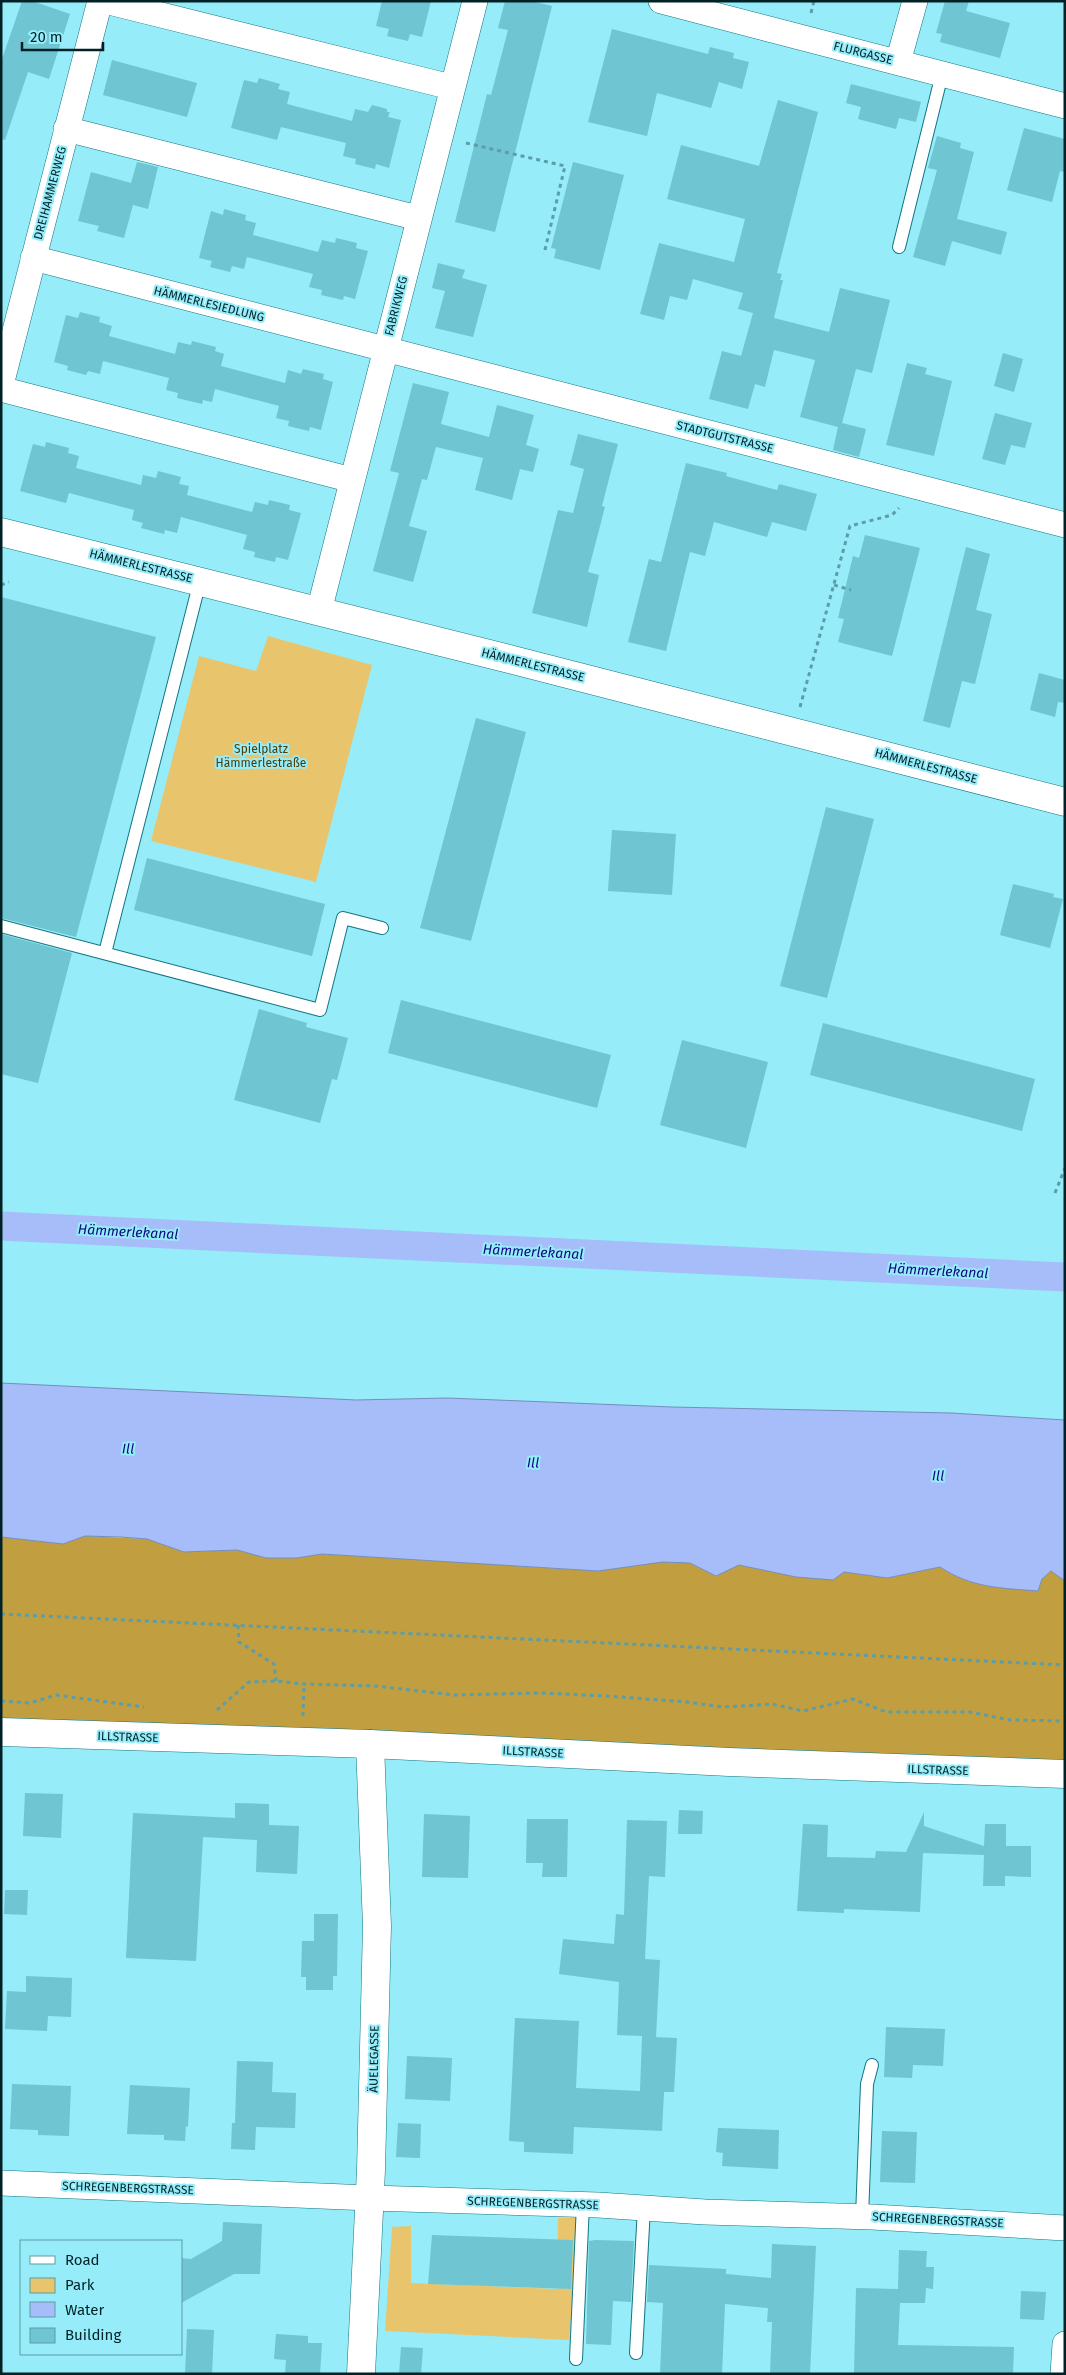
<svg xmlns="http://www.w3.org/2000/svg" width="1066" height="2375" viewBox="0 0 1066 2375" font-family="'Fira Sans',sans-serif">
  <rect width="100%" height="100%" fill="#96ecf9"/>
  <g fill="#e8c56d">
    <path d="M 268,636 L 372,665 L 316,882 L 151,841 L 199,656 L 256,671 Z"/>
    <path d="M 558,2218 L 579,2218 L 569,2340 L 385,2331 L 392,2227 L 411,2226 L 411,2283 L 557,2289 Z"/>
  </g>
  <path fill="#c19e3f" d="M 85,1536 L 147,1539 L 184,1552 L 237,1550 L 266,1558 L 297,1558 L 322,1554 L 598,1571 L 662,1562 L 690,1563 L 716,1576 L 739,1565 L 796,1577 L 844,1572 L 887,1578 L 940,1567 C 971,1588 1001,1588 1038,1591 L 1042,1579 L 1051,1571 L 1065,1581 L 1065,1774 L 1,1732 L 1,1537 L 63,1544 Z"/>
  <path fill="#a6bdf9" stroke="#748eba" d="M 1,1383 L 356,1400 L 447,1398 L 672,1407 L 951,1413 L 1065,1420 L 1065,1581 L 1051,1571 L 1042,1579 L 1038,1591 C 1000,1588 972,1588 940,1567 L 887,1578 L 844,1572 L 833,1580 L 796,1577 L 739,1565 L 716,1576 L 690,1563 L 663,1562 L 598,1571 L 322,1554 L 297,1558 L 266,1558 L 237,1550 L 184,1552 L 147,1539 L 121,1537 L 85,1536 L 63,1544 L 1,1537 Z"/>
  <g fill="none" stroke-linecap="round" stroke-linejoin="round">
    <path stroke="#a6bdf9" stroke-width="29" d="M 1,1226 L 1065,1277"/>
  </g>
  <g fill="#6fc5d2">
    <path d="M 22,1 L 32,1 L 70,14 L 49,79 L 28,72 L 5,140 L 1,139 L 1,62 Z"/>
    <path d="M 382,1 L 431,1 L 422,37 L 410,34 L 408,41 L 387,36 L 389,29 L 376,26 Z"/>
    <path d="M 505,1 L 531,1 L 552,6 L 495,232 L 455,222 L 487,94 L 491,95 L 508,30 L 498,28 Z"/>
    <path d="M 945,1 L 969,1 L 966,11 L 1010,23 L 1000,58 L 940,42 L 942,34 L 936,33 Z"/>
    <path d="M 612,29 L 708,54 L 710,47 L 734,53 L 733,58 L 749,62 L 742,89 L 719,82 L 711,108 L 657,93 L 647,136 L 588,122 Z"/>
    <path d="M 112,60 L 197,83 L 187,117 L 103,95 Z"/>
    <path d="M 259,78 L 280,84 L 278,89 L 290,92 L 287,104 L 352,121 L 355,109 L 368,112 L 372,105 L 387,109 L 387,112 L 390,112 L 388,117 L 401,120 L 389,168 L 376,164 L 375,169 L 355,164 L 356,159 L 343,156 L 346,143 L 281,127 L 277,140 L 231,128 L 244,80 L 257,83 Z"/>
    <path d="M 851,84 L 921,102 L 916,122 L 899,118 L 896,129 L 858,119 L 861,107 L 846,103 Z"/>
    <path d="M 778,100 L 818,112 L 777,273 L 782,274 L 780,280 L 783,280 L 774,318 L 829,332 L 840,288 L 890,300 L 872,373 L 856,369 L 842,423 L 866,429 L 859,457 L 833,450 L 838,427 L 800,417 L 815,360 L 774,350 L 765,387 L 755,384 L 748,409 L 709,399 L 722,351 L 741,356 L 753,313 L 738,309 L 743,293 L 693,279 L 687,300 L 670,296 L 664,320 L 640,314 L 659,243 L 734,262 L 745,219 L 667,199 L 681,145 L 759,166 Z"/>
    <path d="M 1024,128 L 1065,139 L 1065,172 L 1060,171 L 1052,202 L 1007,190 Z"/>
    <path d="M 937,136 L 961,143 L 960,148 L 974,152 L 957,219 L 1007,232 L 1001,255 L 952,241 L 945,266 L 913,257 L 937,170 L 928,168 Z"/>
    <path d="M 137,162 L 158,167 L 148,209 L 133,205 L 124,238 L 97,231 L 99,226 L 78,221 L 91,172 L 131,183 Z"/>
    <path d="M 573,162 L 624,175 L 600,270 L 554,258 L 556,249 L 551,248 Z"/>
    <path d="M 224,209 L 246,215 L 245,220 L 256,223 L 253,235 L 318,252 L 322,240 L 335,243 L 336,238 L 357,243 L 356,248 L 368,251 L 355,299 L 344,296 L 343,300 L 321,295 L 322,290 L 309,287 L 313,274 L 247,257 L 244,269 L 232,266 L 230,272 L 210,267 L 212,261 L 199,258 L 205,234 L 211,211 L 223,215 Z"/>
    <path d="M 438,263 L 465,270 L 462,278 L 487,285 L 473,337 L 435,328 L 445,291 L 432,288 Z"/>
    <path d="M 80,312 L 100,317 L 99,322 L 112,326 L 109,336 L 175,354 L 178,342 L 191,345 L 192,341 L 216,347 L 215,351 L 224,354 L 221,366 L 285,383 L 288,370 L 301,374 L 303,369 L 324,374 L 323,379 L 333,382 L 321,430 L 310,427 L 309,431 L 288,426 L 289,421 L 276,418 L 279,406 L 215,389 L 212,402 L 203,400 L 202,404 L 177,398 L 178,393 L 166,390 L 169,378 L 103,361 L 100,374 L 88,371 L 86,375 L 67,370 L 68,366 L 54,362 L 66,315 L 78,318 Z"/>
    <path d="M 1003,353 L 1023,359 L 1014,392 L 994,386 Z"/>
    <path d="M 907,363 L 927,368 L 925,374 L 952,381 L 934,456 L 886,445 Z"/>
    <path d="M 413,383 L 449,392 L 441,424 L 489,437 L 497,405 L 534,415 L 526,445 L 539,449 L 533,472 L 520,469 L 512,500 L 475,490 L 483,458 L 436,447 L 427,480 L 422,479 L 409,526 L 427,531 L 413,582 L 373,571 L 399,473 L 390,471 Z"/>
    <path d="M 995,413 L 1032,423 L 1025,448 L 1011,445 L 1005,465 L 982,459 Z"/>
    <path d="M 578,434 L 618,444 L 602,506 L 605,507 L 588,572 L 599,575 L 587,627 L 532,613 L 558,510 L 573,513 L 584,469 L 570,465 Z"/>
    <path d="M 46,442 L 69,448 L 68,453 L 79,456 L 76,468 L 141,485 L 143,475 L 156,478 L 158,471 L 181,477 L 179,484 L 189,486 L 187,495 L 252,512 L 255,502 L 268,505 L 269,500 L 290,505 L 289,510 L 301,513 L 288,560 L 276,557 L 275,562 L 254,557 L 255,552 L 243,549 L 247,535 L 181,517 L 177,533 L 165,530 L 164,534 L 141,528 L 143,523 L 132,520 L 134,510 L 69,493 L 66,503 L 20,491 L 33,444 L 45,447 Z"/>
    <path d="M 686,463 L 727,473 L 726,476 L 777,490 L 779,484 L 817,494 L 806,531 L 772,522 L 767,537 L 714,522 L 705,556 L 690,552 L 666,651 L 628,642 L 649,559 L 661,562 Z"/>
    <path d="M 865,535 L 920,548 L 892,656 L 838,642 L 844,619 L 838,618 L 853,556 L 859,558 Z"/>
    <path d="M 966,547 L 990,554 L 976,610 L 992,614 L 975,684 L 962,681 L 950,728 L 923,721 Z"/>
    <path d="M 1,597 L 156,637 L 76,937 L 1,918 Z"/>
    <path d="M 1039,673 L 1065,680 L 1065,703 L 1058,702 L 1055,717 L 1030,710 Z"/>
    <path d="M 476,718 L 526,732 L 471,941 L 420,928 Z"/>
    <path d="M 826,807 L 874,819 L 827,998 L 780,986 Z"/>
    <path d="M 612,830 L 676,834 L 672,895 L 608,891 Z"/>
    <path d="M 147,858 L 325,904 L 312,956 L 134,910 Z"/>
    <path d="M 1013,884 L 1054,894 L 1053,897 L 1063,899 L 1050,948 L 1000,935 Z"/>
    <path d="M 1,934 L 72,953 L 38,1083 L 1,1074 Z"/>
    <path d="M 401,1000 L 611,1055 L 597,1108 L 388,1053 Z"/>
    <path d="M 259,1009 L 307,1023 L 306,1027 L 348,1038 L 337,1080 L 332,1079 L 320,1123 L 234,1100 Z"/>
    <path d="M 823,1023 L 1035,1079 L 1022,1131 L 810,1075 Z"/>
    <path d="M 682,1040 L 768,1062 L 746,1148 L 660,1125 Z"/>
    <path d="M 25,1793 L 63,1794 L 61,1838 L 23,1836 Z"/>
    <path d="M 235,1803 L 269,1804 L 269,1825 L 299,1826 L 297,1874 L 256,1872 L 257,1840 L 203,1837 L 196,1961 L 126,1958 L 133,1813 L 235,1818 Z"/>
    <path d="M 679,1810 L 703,1811 L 702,1834 L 678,1834 Z"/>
    <path d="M 924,1812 L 924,1826 L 984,1846 L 985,1824 L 1006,1824 L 1006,1846 L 1031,1846 L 1031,1877 L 1005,1876 L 1005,1886 L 983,1886 L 984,1855 L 923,1853 L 920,1912 L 844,1909 L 844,1913 L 797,1911 L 803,1824 L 828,1825 L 827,1857 L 875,1858 L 876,1851 L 906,1852 Z"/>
    <path d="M 424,1814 L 470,1816 L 468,1878 L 422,1877 Z"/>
    <path d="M 527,1819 L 568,1819 L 567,1877 L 542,1877 L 543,1863 L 526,1863 Z"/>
    <path d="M 627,1820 L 667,1821 L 665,1877 L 649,1876 L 645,1959 L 660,1960 L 656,2037 L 652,2037 L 677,2038 L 674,2092 L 664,2092 L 662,2131 L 574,2127 L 573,2154 L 524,2152 L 524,2142 L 509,2141 L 515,2018 L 579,2021 L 576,2088 L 640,2091 L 642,2036 L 617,2035 L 619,1982 L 559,1974 L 563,1939 L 614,1944 L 616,1914 L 624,1915 Z"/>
    <path d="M 5,1890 L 28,1890 L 27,1915 L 4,1914 Z"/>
    <path d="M 314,1914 L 338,1914 L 337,1976 L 333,1976 L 333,1990 L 306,1990 L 306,1977 L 301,1977 L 302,1941 L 314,1941 Z"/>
    <path d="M 26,1976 L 72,1978 L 71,2017 L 48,2016 L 47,2031 L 5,2029 L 7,1991 L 26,1992 Z"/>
    <path d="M 886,2027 L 945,2029 L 943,2066 L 913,2065 L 912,2078 L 884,2077 Z"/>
    <path d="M 407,2056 L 452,2058 L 450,2101 L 405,2099 Z"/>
    <path d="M 237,2061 L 273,2062 L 272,2092 L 296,2093 L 295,2128 L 256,2127 L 255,2150 L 231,2149 L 232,2123 L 235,2123 Z"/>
    <path d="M 12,2084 L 71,2086 L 69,2136 L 38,2135 L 38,2130 L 10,2129 Z"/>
    <path d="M 130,2085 L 190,2088 L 188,2127 L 186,2126 L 185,2141 L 164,2140 L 164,2135 L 127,2134 Z"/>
    <path d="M 398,2123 L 421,2124 L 420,2158 L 396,2157 Z"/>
    <path d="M 718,2128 L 779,2130 L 778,2169 L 722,2166 L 723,2153 L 716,2152 Z"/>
    <path d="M 882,2131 L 917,2132 L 915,2183 L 880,2182 Z"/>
    <path d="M 223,2222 L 262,2224 L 260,2274 L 234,2274 L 181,2303 L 181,2258 L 191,2259 L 222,2241 Z"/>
    <path d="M 432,2235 L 573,2240 L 571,2289 L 428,2284 Z"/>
    <path d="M 595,2240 L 634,2241 L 631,2302 L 613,2301 L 611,2345 L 586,2344 L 589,2241 Z"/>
    <path d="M 772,2244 L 816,2246 L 810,2374 L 770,2374 L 772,2322 L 767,2322 L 768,2308 L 725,2304 L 722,2374 L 660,2374 L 663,2303 L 647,2302 L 649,2265 L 726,2269 L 726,2274 L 771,2278 Z"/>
    <path d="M 899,2250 L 927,2251 L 926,2267 L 934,2267 L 933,2289 L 926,2288 L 925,2303 L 900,2303 L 898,2345 L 1014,2347 L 1013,2374 L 854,2374 L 856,2288 L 898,2289 Z"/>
    <path d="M 1021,2291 L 1046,2292 L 1044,2320 L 1020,2319 Z"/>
    <path d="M 187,2329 L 214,2330 L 212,2374 L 185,2374 Z"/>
    <path d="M 276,2334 L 308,2336 L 308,2343 L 322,2343 L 320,2374 L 285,2374 L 286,2360 L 274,2359 Z"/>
    <path d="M 401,2347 L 423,2348 L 421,2374 L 399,2374 Z"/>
  </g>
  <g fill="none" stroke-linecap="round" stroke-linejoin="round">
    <g stroke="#127682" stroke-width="14">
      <g id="lane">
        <path d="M 899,247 L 942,74"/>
        <path d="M 1,926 L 320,1010 L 343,918 L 382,928"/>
        <path d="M 105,953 L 200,581"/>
        <path d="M 862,2217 L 867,2084 L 872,2065"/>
        <path d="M 636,2353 L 644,2208"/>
        <path d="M 576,2359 L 583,2204"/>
      </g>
    </g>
    <g stroke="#127682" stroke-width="26">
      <g id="street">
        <path d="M 105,1 L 451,87"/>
        <path d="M 661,1 L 1065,106"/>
        <path d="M 898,62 L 915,1"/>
        <path d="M 66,129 L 418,218"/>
        <path d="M 33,258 L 1065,525"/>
        <path d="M 1,385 L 100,1"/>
        <path d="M 1,389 L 352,480"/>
        <path d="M 319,611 L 475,1"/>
        <path d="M 1,2183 L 370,2198 L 598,2205 L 705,2212 L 872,2217 L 1065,2228"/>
        <path d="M 1063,2374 L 1065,2344"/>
      </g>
    </g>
    <g stroke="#127682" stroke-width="29">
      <g id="secondary">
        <path d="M 1,532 L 513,660 L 1065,802"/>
        <path d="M 1,1732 L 370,1744 L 729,1762 L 1065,1774"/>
        <path d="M 361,2374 L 371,2170 L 377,1926 L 370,1744"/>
      </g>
    </g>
    <g stroke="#5c9ea8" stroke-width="3" stroke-dasharray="4 4" stroke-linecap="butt">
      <path d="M 811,13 L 814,1"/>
      <path d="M 466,143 L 565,166 L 544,254"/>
      <path d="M 1,585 L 9,582"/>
      <path d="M 834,585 L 851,590"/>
      <path d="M 800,707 L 850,526 L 892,515 L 899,508"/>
      <path d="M 1055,1193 L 1065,1168"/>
      <path d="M 1,1614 L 1065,1665"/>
      <path d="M 238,1625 L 239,1642 L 274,1664 L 276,1681"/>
      <path d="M 1,1701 L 30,1703 L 56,1695 L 144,1707"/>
      <path d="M 217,1710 L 249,1682 L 276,1681 L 304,1684 L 375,1686 L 454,1695 L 539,1693 L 607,1696 L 687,1702 L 723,1707 L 772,1704 L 803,1711 L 853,1699 L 886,1712 L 970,1712 L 1010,1720 L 1065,1721"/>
      <path d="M 303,1716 L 304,1684"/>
    </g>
    <use href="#lane" stroke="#fff" stroke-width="12"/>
    <use href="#street" stroke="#fff" stroke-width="25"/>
    <use href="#secondary" stroke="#fff" stroke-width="28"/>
  </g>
  <g text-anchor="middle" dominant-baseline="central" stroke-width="4" stroke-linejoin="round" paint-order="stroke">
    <g font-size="12" fill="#002227" stroke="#96ecf9">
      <text transform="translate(863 53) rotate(14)">FLURGASSE</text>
      <text transform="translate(50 193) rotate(-75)">DREIHAMMERWEG</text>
      <text transform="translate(209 304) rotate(14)">HÄMMERLESIEDLUNG</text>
      <text transform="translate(396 306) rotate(-76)">FABRIKWEG</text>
      <text transform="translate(725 437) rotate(14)">STADTGUTSTRASSE</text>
      <text transform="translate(141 566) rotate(14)">HÄMMERLESTRASSE</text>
      <text transform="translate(533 665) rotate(14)">HÄMMERLESTRASSE</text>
      <text transform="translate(926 766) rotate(15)">HÄMMERLESTRASSE</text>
      <text transform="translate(128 1737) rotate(2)">ILLSTRASSE</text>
      <text transform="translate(533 1752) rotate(3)">ILLSTRASSE</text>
      <text transform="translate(938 1770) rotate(2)">ILLSTRASSE</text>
      <text transform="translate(374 2059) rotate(-89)">ÄUELEGASSE</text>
      <text transform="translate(128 2188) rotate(2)">SCHREGENBERGSTRASSE</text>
      <text transform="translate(533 2203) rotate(2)">SCHREGENBERGSTRASSE</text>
      <text transform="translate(938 2220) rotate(3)">SCHREGENBERGSTRASSE</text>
    </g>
    <g font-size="12" fill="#4f3c06" stroke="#96ecf9">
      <text x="261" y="749">Spielplatz<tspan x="261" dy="14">Hämmerlestraße</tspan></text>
    </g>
    <g font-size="14" font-style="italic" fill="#0d077f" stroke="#96ecf9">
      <text transform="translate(128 1232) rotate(3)">Hämmerlekanal</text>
      <text transform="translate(533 1252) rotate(3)">Hämmerlekanal</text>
      <text transform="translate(938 1271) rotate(3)">Hämmerlekanal</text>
      <text transform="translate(128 1449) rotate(2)">Ill</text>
      <text transform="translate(533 1463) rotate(2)">Ill</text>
      <text transform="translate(938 1476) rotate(2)">Ill</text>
    </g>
  </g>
  <rect width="1066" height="2375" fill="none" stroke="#002227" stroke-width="5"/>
  <rect x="20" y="2240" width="162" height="115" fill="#96ecf9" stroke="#5a9ba5"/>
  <rect x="30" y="2256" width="25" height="8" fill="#ffffff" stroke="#5a9ba5"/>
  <text x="65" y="2265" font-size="15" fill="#002227">Road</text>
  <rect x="30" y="2278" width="25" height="15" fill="#e8c56d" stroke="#5a9ba5"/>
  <text x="65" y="2290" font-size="15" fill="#002227">Park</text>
  <rect x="30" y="2302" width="25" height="15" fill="#a6bdf9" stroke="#5a9ba5"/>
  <text x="65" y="2315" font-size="15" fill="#002227">Water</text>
  <rect x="30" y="2328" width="25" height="15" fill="#6fc5d2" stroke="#5a9ba5"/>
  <text x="65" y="2340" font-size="15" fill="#002227">Building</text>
  <path d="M22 42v8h81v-8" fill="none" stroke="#002227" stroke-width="2.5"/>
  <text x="30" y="42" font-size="15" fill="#002227" stroke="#96ecf9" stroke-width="4" paint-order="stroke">20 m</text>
</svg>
